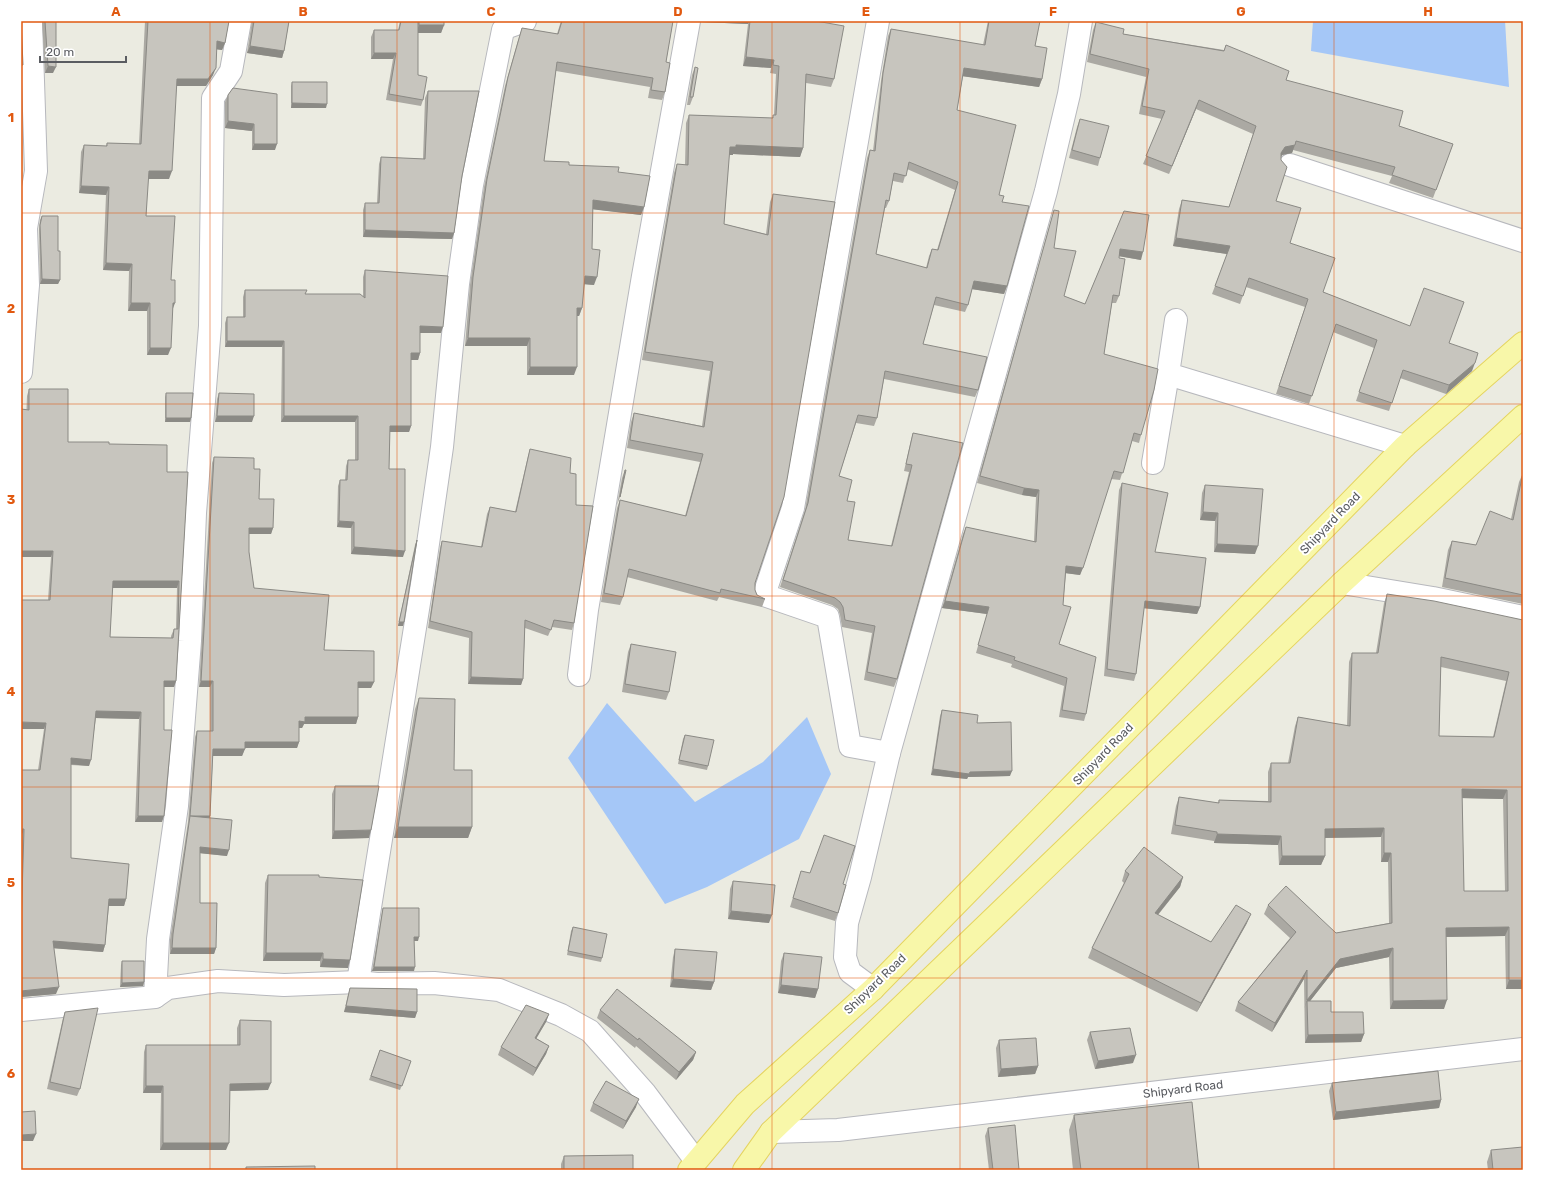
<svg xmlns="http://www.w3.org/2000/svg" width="1544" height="1191" viewBox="0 0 1544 1191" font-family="Rubik,sans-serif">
  <rect width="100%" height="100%" fill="#ebebe1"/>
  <g fill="#a5c7f7">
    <path d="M 1313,21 L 1505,21 L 1509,87 L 1311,51 Z"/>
    <path d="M 607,703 L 695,802 L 763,762 L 807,717 L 831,774 L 799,839 L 707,887 L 665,904 L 568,758 Z"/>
  </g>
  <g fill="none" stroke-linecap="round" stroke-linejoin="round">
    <g stroke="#b7b8bd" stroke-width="24">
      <g id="minor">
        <path d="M 878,21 L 793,508 L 764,595 L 828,617 L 850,746 L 889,753"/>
        <path d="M 1290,165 L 1523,241"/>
        <path d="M 1176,320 L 1168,374 L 1405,446"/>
        <path d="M 21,372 L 28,285 L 26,228 L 36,171 L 31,21"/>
        <path d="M 1153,463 L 1168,374"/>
        <path d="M 1342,583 L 1433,598 L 1523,617"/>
        <path d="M 579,675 L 587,610 L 643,276 L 689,21"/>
        <path d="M 358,982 L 423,578 L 442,447 L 458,284 L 472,185 L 503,30 L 508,27 L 525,21"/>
        <path d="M 873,989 L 850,972 L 845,957 L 847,923 L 860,877 L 889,753 L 1046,191 L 1069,94 L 1081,21"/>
        <path d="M 155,997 L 158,939 L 177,806 L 190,641 L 195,513 L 210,326 L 213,98 L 231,71 L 240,21"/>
        <path d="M 21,1010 L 155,997 L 168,988 L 218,981 L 284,985 L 358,982 L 377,984 L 434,983 L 499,990 L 561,1015 L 590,1031 L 645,1093 L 696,1161"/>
        <path d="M 771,1132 L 838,1130 L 1523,1049"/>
      </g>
    </g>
    <g stroke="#e5d460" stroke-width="24">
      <g id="primary">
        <path d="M 689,1170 L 745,1104 L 873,989 L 1405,446 L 1523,343"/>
        <path d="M 744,1170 L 771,1132 L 1342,583 L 1523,416"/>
      </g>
    </g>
    <use href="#minor" stroke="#fff" stroke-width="22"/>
    <use href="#primary" stroke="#f8f7a9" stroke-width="22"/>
  </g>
  <g fill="#aba9a3" fill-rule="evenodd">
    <path d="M 42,21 L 56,21 L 53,73 L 45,73 Z"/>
    <path d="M 145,21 L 229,21 L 225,43 L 222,50 L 216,49 L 213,75 L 206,86 L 176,86 L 169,179 L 148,179 L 146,216 L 171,280 L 172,311 L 168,355 L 147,355 L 147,311 L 128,311 L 129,271 L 103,270 L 106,195 L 79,193 L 81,152 L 84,145 L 106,146 L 107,143 L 139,144 Z"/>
    <path d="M 252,21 L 289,21 L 284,51 L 282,58 L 247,53 Z"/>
    <path d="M 400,21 L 444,21 L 444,25 L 441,33 L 418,33 L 418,75 L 423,100 L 421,106 L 386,100 L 393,59 L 371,59 L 371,37 L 374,30 L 398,30 Z"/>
    <path d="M 561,21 L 676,21 L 673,21 L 666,62 L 665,92 L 662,100 L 648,98 L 650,87 L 556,71 L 544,161 L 569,165 L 618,172 L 644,207 L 641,215 L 593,209 L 592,249 L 594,285 L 584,284 L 582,308 L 579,316 L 577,316 L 574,375 L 527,375 L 527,346 L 465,346 L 470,285 L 484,187 L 505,86 L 519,37 L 522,28 L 557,34 Z"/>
    <path d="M 701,21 L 816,21 L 834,79 L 831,87 L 806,83 L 803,148 L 800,157 L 733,154 L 733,155 L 729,155 L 724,224 L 766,234 L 770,202 L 773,194 L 755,590 L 757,595 L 765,599 L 762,607 L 719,597 L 717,601 L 627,577 L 623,597 L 620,605 L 601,602 L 617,508 L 620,500 L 685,516 L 700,462 L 627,448 L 631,422 L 634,413 L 702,426 L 710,371 L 642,360 L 674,173 L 677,164 L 685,165 L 686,123 L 689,115 L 772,118 L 774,115 L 776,74 L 770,73 L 771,68 L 743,66 L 748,24 L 701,22 Z"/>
    <path d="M 988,21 L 1040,21 L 1035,46 L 1042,79 L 1039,87 L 963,76 L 957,110 L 999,195 L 1002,202 L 1007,286 L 1004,294 L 972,289 L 968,305 L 965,312 L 934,305 L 923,344 L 978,390 L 975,397 L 884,379 L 877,418 L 874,426 L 856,423 L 839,476 L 847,501 L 848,540 L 891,546 L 909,472 L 904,471 L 911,440 L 913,433 L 963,443 L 897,679 L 894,687 L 864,680 L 872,633 L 842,627 L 840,615 L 838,609 L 832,605 L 780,587 L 805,510 L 867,158 L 870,150 L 873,151 L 881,81 L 888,36 L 891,29 L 983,45 ZM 907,169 L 955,190 L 937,250 L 932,249 L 929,256 L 926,268 L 876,254 L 885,208 L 886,208 L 889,201 L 893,181 L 903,183 Z"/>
    <path d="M 1096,22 L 1123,34 L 1224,50 L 1226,45 L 1286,80 L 1399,126 L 1453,144 L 1433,198 L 1389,183 L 1392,176 L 1293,150 L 1292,153 L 1282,155 L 1281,157 L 1276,201 L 1290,243 L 1323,292 L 1449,343 L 1472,371 L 1446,394 L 1400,378 L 1389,411 L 1356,401 L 1374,348 L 1333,332 L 1309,404 L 1276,394 L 1305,307 L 1246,287 L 1240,304 L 1212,294 L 1227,254 L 1173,246 L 1179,209 L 1182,200 L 1229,207 L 1253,134 L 1196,109 L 1169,174 L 1143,164 L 1162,119 L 1139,114 L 1146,77 L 1087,62 L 1093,30 Z"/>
    <path d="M 695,67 L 693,97 L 690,105 L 687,105 L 692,75 Z"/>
    <path d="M 292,82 L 326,108 L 291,108 L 291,86 Z"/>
    <path d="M 233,88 L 275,150 L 252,150 L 252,131 L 225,128 L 225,102 L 228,95 Z"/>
    <path d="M 428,91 L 462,176 L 454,233 L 452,239 L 363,237 L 363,210 L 365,203 L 377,203 L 379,164 L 381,157 L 423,159 L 425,98 Z"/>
    <path d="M 1080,119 L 1100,158 L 1098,166 L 1069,158 L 1077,127 Z"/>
    <path d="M 1054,210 L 1054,248 L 1064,296 L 1085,304 L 1124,211 L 1141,260 L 1119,256 L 1119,296 L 1116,303 L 1112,303 L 1104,354 L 1141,435 L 1139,443 L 1132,441 L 1120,480 L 1111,479 L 1080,575 L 1066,573 L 1059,644 L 1086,714 L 1084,721 L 1059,717 L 1064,686 L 1011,667 L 1012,664 L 976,653 L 987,614 L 942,608 L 963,534 L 966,527 L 1034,542 L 1036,497 L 1022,495 L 977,483 L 1052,217 Z"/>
    <path d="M 42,216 L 58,251 L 60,280 L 58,284 L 40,284 L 39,229 L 40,220 Z"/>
    <path d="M 365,270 L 441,333 L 420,333 L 420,353 L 418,360 L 411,360 L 411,426 L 409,432 L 390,432 L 389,469 L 403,557 L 351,554 L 351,528 L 337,527 L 338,486 L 340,480 L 345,480 L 346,466 L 348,460 L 355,460 L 355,422 L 281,422 L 282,347 L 225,347 L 225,323 L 227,317 L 243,317 L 243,297 L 245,290 L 307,290 L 305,294 L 363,296 L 363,277 Z"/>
    <path d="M 29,389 L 68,442 L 109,444 L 167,472 L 188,472 L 176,681 L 174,687 L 164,687 L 162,822 L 135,822 L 139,719 L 96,718 L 89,766 L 71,765 L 71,858 L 126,899 L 124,906 L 109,906 L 105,945 L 103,952 L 54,948 L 56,994 L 21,997 L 21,863 L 22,836 L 38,770 L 44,729 L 48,600 L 51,557 L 21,557 L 27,396 ZM 112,588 L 177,588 L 176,629 L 174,629 L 171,636 L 171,638 L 110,637 Z"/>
    <path d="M 166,393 L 191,418 L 190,422 L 165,422 L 165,397 Z"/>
    <path d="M 219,393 L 252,422 L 215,422 L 217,399 Z"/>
    <path d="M 530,449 L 570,473 L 574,623 L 572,630 L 552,627 L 548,636 L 525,628 L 523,679 L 521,685 L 468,684 L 469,638 L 428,628 L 440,548 L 442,541 L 481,547 L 487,514 L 490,507 L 515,512 L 528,456 Z"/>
    <path d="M 214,457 L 254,469 L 259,499 L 273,528 L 271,534 L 249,534 L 249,552 L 254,588 L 324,650 L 374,682 L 371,688 L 358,688 L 358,717 L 356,724 L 304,724 L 302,728 L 299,728 L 299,742 L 297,748 L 245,748 L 242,756 L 213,756 L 210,816 L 210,818 L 227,856 L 200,853 L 200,903 L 216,948 L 214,954 L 170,954 L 170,940 L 188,822 L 195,737 L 197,731 L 210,731 L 210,687 L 199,687 L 212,463 Z"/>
    <path d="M 625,470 L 620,497 L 617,505 L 622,478 Z"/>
    <path d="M 1523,473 L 1523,604 L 1442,587 L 1448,550 L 1452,541 L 1476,545 L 1511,519 L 1519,482 Z"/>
    <path d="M 1122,483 L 1155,552 L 1200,607 L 1197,614 L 1144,608 L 1136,674 L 1134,681 L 1104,676 L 1119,490 Z"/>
    <path d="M 1205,485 L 1255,554 L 1214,552 L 1215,521 L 1200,520 L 1202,493 Z"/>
    <path d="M 417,540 L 403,626 L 398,626 L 415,545 Z"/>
    <path d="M 1387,594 L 1523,620 L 1523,989 L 1506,989 L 1505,936 L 1446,937 L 1444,1009 L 1390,1009 L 1389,957 L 1336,968 L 1310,1001 L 1331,1012 L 1364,1034 L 1361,1042 L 1305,1043 L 1304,979 L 1272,1032 L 1235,1011 L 1238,1002 L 1290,938 L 1264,914 L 1268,905 L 1336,933 L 1389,923 L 1388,862 L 1381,862 L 1381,837 L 1325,838 L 1325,856 L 1321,865 L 1279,865 L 1278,845 L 1214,843 L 1214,841 L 1171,834 L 1176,806 L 1179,797 L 1218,803 L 1219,800 L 1268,801 L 1268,772 L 1271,763 L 1288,763 L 1295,726 L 1298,717 L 1347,726 L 1349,662 L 1352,653 L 1376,653 L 1384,603 ZM 1441,667 L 1506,681 L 1493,737 L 1439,736 ZM 1462,798 L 1503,799 L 1505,891 L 1464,891 Z"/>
    <path d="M 631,644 L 669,692 L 666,700 L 622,692 L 628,652 Z"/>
    <path d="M 419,698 L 454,770 L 472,827 L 468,838 L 394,838 L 415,709 Z"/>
    <path d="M 942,710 L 1010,776 L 968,777 L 967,779 L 931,775 L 940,716 Z"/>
    <path d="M 685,735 L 708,766 L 707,770 L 678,764 L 683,739 Z"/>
    <path d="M 335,786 L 369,838 L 332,839 L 332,794 Z"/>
    <path d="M 801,871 L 843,884 L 838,913 L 835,921 L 790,907 Z"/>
    <path d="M 1125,871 L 1183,877 L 1180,887 L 1158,915 L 1211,942 L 1247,923 L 1197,1012 L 1088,958 L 1092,948 L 1124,883 L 1122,881 Z"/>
    <path d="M 268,875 L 319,877 L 348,968 L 320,967 L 320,961 L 263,961 L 265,883 Z"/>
    <path d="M 733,881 L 769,923 L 728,919 L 730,889 Z"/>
    <path d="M 383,908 L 418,941 L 414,941 L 414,971 L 372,971 L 382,912 Z"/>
    <path d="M 573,927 L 602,958 L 601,962 L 567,955 L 571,931 Z"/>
    <path d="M 675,949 L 714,982 L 711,990 L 670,987 L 673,957 Z"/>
    <path d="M 784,953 L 818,989 L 815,998 L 778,993 L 781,961 Z"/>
    <path d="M 122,961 L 144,982 L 143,986 L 120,987 L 121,965 Z"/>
    <path d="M 350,988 L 417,1012 L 415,1018 L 344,1012 L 348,995 Z"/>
    <path d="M 600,1010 L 696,1052 L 693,1060 L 676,1080 L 636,1046 L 635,1048 L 597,1018 Z"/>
    <path d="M 65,1012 L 80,1089 L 77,1096 L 47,1089 L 63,1018 Z"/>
    <path d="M 549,1014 L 546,1022 L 536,1038 L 549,1046 L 546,1054 L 533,1076 L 498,1055 L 501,1047 Z"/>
    <path d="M 240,1020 L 268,1090 L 230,1091 L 226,1150 L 160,1150 L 161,1093 L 143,1093 L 144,1052 L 146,1045 L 237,1045 L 237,1028 Z"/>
    <path d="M 1090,1032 L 1133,1063 L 1095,1069 L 1087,1040 Z"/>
    <path d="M 999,1040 L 1038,1066 L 1035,1074 L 998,1077 L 996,1048 Z"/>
    <path d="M 380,1050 L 411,1061 L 400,1090 L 369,1080 Z"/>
    <path d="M 1332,1083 L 1441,1100 L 1439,1108 L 1333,1120 L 1329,1091 Z"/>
    <path d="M 593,1103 L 636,1107 L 623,1129 L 590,1111 Z"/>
    <path d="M 1074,1115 L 1199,1170 L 1073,1170 L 1069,1130 Z"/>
    <path d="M 988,1128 L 1019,1170 L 989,1170 L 985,1136 Z"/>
    <path d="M 1491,1150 L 1523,1170 L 1488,1170 L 1487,1162 Z"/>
    <path d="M 564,1156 L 633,1170 L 561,1170 L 561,1164 Z"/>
  </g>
  <g fill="#8b8a85">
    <path d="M 702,21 L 749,21 L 748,24 L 701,22 Z"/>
    <path d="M 419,25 L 444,25 L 441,33 L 416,33 Z"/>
    <path d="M 217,41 L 225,43 L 222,50 L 214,49 Z"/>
    <path d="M 250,46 L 284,51 L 282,58 L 247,53 Z"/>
    <path d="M 374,53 L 396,53 L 393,59 L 371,59 Z"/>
    <path d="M 746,57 L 774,60 L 771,68 L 743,66 Z"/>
    <path d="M 48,66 L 56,67 L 53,73 L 45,73 Z"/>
    <path d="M 216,68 L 213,75 L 206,86 L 174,86 L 177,79 Z"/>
    <path d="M 964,68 L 1042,79 L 1039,87 L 961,76 Z"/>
    <path d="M 1199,100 L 1196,109 L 1169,174 L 1172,166 Z"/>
    <path d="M 292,103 L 327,104 L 326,108 L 291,108 Z"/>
    <path d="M 228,121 L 254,124 L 252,131 L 225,128 Z"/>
    <path d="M 254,144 L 277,144 L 275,150 L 252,150 Z"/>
    <path d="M 736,145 L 803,148 L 800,157 L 733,154 L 733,155 L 727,155 L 730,147 Z"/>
    <path d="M 1295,145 L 1292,153 L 1282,155 L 1278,162 L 1281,153 L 1285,147 Z"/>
    <path d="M 149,171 L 172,171 L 169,179 L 146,179 Z"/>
    <path d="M 81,186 L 109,187 L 106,195 L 79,193 Z"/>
    <path d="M 593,200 L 644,207 L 641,215 L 590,209 Z"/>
    <path d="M 365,230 L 454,233 L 452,239 L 363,237 Z"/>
    <path d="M 1176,238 L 1230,246 L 1227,254 L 1173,246 Z"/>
    <path d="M 1120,249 L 1143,252 L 1141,260 L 1118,256 Z"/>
    <path d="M 106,263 L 132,264 L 129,271 L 103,270 Z"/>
    <path d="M 585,276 L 597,277 L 594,285 L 582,284 Z"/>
    <path d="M 42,279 L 60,280 L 58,284 L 40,284 Z"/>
    <path d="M 974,281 L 1007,286 L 1004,294 L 971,289 Z"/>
    <path d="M 131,303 L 150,303 L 147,311 L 128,311 Z"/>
    <path d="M 173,303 L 175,303 L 172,311 Z"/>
    <path d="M 577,308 L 582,308 L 579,316 L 574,316 Z"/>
    <path d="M 420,326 L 443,327 L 441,333 L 418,333 Z"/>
    <path d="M 468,338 L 530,338 L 527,346 L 465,346 Z"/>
    <path d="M 227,341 L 284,341 L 282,347 L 225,347 Z"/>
    <path d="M 150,348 L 171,348 L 168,355 L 147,355 Z"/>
    <path d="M 411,353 L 420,353 L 418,360 L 409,360 Z"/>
    <path d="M 1475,363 L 1472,371 L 1446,394 L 1449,385 Z"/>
    <path d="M 530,367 L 577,367 L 574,375 L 527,375 Z"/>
    <path d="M 217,416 L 254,416 L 252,422 L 215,422 Z"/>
    <path d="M 284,416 L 358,416 L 355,422 L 281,422 Z"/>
    <path d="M 166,418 L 191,418 L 190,422 L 165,422 Z"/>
    <path d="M 390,426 L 411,426 L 409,432 L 388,432 Z"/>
    <path d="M 1024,488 L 1039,490 L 1036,497 L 1022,495 Z"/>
    <path d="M 1203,512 L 1218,513 L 1215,521 L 1200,520 Z"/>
    <path d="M 339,521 L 354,522 L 351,528 L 337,527 Z"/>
    <path d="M 249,528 L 273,528 L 271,534 L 247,534 Z"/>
    <path d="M 1217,544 L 1258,546 L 1255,554 L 1214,552 Z"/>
    <path d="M 354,547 L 405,551 L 403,557 L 351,554 Z"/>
    <path d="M 21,551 L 53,551 L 51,557 L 21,557 Z"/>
    <path d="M 1066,566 L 1083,568 L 1080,575 L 1064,573 Z"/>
    <path d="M 113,581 L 179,581 L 177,588 L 110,588 Z"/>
    <path d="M 945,601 L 989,607 L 987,614 L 942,608 Z"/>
    <path d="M 1145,601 L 1200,607 L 1197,614 L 1142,608 Z"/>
    <path d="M 399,622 L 404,622 L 403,626 L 398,626 Z"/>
    <path d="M 471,677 L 523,679 L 521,685 L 468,684 Z"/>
    <path d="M 164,681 L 176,681 L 174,687 L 161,687 Z"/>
    <path d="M 201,681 L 213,681 L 210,687 L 199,687 Z"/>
    <path d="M 358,682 L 374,682 L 371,688 L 356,688 Z"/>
    <path d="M 96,711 L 141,712 L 139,719 L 94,718 Z"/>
    <path d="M 305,717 L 358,717 L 356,724 L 304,724 L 302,728 L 297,728 L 299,721 Z"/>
    <path d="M 21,722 L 46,723 L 44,729 L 21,729 Z"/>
    <path d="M 245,742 L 299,742 L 297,748 L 242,748 Z"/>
    <path d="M 213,749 L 245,749 L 242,756 L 211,756 Z"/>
    <path d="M 71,758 L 91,760 L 89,766 L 68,764 Z"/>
    <path d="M 933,769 L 970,772 L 1012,771 L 1010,776 L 968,777 L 967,779 L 931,775 Z"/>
    <path d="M 1462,789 L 1507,790 L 1503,799 L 1459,798 Z"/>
    <path d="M 138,816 L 164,816 L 162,822 L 135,822 Z"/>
    <path d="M 190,816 L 210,816 L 208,822 Z"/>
    <path d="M 398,827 L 472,827 L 468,838 L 394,838 Z"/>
    <path d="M 1384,828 L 1381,837 L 1321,838 L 1325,829 Z"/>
    <path d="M 21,829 L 24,829 L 22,836 L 21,836 Z"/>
    <path d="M 371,830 L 369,838 L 332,839 L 334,831 Z"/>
    <path d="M 1217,834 L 1281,836 L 1278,845 L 1214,843 Z"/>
    <path d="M 200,847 L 229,850 L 227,856 L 198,853 Z"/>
    <path d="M 1384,853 L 1391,853 L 1388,862 L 1381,862 Z"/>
    <path d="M 1282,856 L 1325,856 L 1321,865 L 1279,865 Z"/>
    <path d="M 1183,877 L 1180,887 L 1151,923 L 1155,913 Z"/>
    <path d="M 109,899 L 126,899 L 124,906 L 107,906 Z"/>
    <path d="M 731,911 L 772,915 L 769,923 L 728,919 Z"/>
    <path d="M 1251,914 L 1247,923 L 1197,1012 L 1201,1003 Z"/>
    <path d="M 1509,927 L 1505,936 L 1443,937 L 1446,928 Z"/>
    <path d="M 414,937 L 419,937 L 418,941 L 413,941 Z"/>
    <path d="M 53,941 L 105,945 L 103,952 L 50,948 Z"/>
    <path d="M 172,948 L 216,948 L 214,954 L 170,954 Z"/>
    <path d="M 1393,948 L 1389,957 L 1336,968 L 1307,1005 L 1307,1001 L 1304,1009 L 1307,1000 L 1340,959 Z"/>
    <path d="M 266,953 L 323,953 L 320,961 L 263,961 Z"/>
    <path d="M 323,959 L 350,960 L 348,968 L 320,967 Z"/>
    <path d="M 374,967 L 415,967 L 414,971 L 372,971 Z"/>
    <path d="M 1307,970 L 1304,979 L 1272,1032 L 1275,1023 Z"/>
    <path d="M 673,979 L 714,982 L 711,990 L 670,987 Z"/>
    <path d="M 1509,980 L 1523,980 L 1523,989 L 1506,989 Z"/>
    <path d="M 144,982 L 143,986 L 120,987 L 122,983 Z"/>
    <path d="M 781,985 L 818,989 L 815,998 L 778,993 Z"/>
    <path d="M 59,987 L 56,994 L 21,997 L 21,991 L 22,991 Z"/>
    <path d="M 1447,1000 L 1444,1009 L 1390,1009 L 1393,1001 Z"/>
    <path d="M 346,1006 L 417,1012 L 415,1018 L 344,1012 Z"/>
    <path d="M 549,1014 L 546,1022 L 532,1046 L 535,1038 Z"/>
    <path d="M 1364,1034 L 1361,1042 L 1305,1043 L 1308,1035 Z"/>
    <path d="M 549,1046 L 546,1054 L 533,1076 L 536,1068 Z"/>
    <path d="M 696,1052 L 693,1060 L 676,1080 L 679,1072 Z"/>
    <path d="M 1136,1055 L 1133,1063 L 1095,1069 L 1098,1061 Z"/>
    <path d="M 1038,1066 L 1035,1074 L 998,1077 L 1001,1069 Z"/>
    <path d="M 271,1083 L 268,1090 L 227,1091 L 230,1084 Z"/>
    <path d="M 146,1086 L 163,1086 L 161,1093 L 143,1093 Z"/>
    <path d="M 639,1099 L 636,1107 L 623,1129 L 626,1121 Z"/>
    <path d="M 1441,1100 L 1439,1108 L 1333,1120 L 1336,1112 Z"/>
    <path d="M 36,1134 L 33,1141 L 21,1141 L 21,1135 Z"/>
    <path d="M 163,1143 L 229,1143 L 226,1150 L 160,1150 Z"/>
  </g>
  <g fill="#c7c5be" stroke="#8b8a85" fill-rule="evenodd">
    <path d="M 21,21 L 23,65 L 21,65 Z"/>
    <path d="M 45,21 L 56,21 L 56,67 L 48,66 Z"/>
    <path d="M 148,21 L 229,21 L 225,43 L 217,41 L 216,68 L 208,79 L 177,79 L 172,171 L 149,171 L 146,216 L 175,216 L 171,280 L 175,280 L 175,303 L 173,303 L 171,348 L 150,348 L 150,303 L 131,303 L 132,264 L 106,263 L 109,187 L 81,186 L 84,145 L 107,146 L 107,143 L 141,144 Z"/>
    <path d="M 254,21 L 289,21 L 284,51 L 250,46 Z"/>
    <path d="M 401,21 L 418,21 L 418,75 L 427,77 L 423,100 L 389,94 L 396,53 L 374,53 L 374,30 L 399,30 Z"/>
    <rect x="419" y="21" width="25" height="4"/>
    <path d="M 562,21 L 673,21 L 666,62 L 670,63 L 665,92 L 651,90 L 653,78 L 557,62 L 544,161 L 569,162 L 569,165 L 619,167 L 618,172 L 650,176 L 644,207 L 593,200 L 592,249 L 600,250 L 597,277 L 585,276 L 582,308 L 577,308 L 577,367 L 530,367 L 530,338 L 468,338 L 473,277 L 487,179 L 508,77 L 522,28 L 558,34 Z"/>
    <path d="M 750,21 L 816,21 L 844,26 L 834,79 L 806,74 L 803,148 L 736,145 L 736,147 L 730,147 L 724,224 L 768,235 L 773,194 L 835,202 L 784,497 L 755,583 L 755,590 L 757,595 L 765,599 L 721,589 L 720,593 L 629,569 L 623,597 L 604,593 L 620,500 L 686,516 L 703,454 L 630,440 L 634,413 L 704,427 L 713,362 L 645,352 L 677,164 L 688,165 L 689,115 L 773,118 L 773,115 L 776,115 L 779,66 L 773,65 L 774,60 L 746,57 Z"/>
    <path d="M 989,21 L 1040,21 L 1035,46 L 1047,48 L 1042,79 L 964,68 L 957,110 L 1016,125 L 999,195 L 1004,196 L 1002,202 L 1029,206 L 1007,286 L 974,281 L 968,305 L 936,297 L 923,344 L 987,357 L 978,390 L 885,371 L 877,418 L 858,415 L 839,476 L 852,480 L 847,501 L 855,502 L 848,540 L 892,546 L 912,465 L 906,464 L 913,433 L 963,443 L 897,679 L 867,672 L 875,626 L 845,620 L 843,607 L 840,602 L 835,598 L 783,580 L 808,503 L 870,150 L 875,151 L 883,73 L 891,29 L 985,45 ZM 909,162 L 958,182 L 938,250 L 932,249 L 927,268 L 876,254 L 886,200 L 889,201 L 894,173 L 906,176 Z"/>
    <path d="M 1096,22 L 1124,29 L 1123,34 L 1224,51 L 1226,45 L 1289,71 L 1286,80 L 1403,111 L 1399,126 L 1453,144 L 1436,190 L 1392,175 L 1395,167 L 1296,141 L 1295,145 L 1285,147 L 1281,153 L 1281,160 L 1287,167 L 1276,201 L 1301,208 L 1290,243 L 1335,258 L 1323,292 L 1410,326 L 1424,288 L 1464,302 L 1449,343 L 1478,353 L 1475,363 L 1449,385 L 1403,370 L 1392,403 L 1359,392 L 1377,340 L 1336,324 L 1312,396 L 1279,386 L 1308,299 L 1249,278 L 1243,296 L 1215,286 L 1230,246 L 1176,238 L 1182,200 L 1229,207 L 1256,126 L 1199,100 L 1172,166 L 1146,156 L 1165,111 L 1142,106 L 1149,69 L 1090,54 Z"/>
    <path d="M 695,67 L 698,68 L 693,97 L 690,97 Z"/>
    <path d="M 292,82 L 327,82 L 327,104 L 292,103 Z"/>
    <path d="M 233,88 L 277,94 L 277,144 L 254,144 L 254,124 L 228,121 L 228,95 Z"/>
    <path d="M 428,91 L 479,91 L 462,176 L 454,233 L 365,230 L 365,203 L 379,203 L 381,157 L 425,159 Z"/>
    <path d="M 1080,119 L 1109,126 L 1100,158 L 1072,150 Z"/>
    <path d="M 1054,210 L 1059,211 L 1054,248 L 1076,251 L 1064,296 L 1085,304 L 1124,211 L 1149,215 L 1143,252 L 1120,249 L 1119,258 L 1125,259 L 1119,296 L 1113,295 L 1104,354 L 1158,369 L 1154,390 L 1141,435 L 1134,433 L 1123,473 L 1114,471 L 1083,568 L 1066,566 L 1063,605 L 1071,607 L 1059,644 L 1096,657 L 1086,714 L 1062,710 L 1067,678 L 1014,660 L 1015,657 L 978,645 L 989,607 L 945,601 L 966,527 L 1036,542 L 1039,490 L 1024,488 L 980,476 Z"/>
    <path d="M 42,216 L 58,216 L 58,251 L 60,251 L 60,280 L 42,279 L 40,225 Z"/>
    <path d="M 365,270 L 448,276 L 443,327 L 420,326 L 420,353 L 411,353 L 411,426 L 390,426 L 389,469 L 405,469 L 405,551 L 354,547 L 354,522 L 339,521 L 340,480 L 347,480 L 348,460 L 358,460 L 358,416 L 284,416 L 284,341 L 227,341 L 227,317 L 245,317 L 245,290 L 307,290 L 305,294 L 360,294 L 365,298 Z"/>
    <path d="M 29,389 L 68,389 L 68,442 L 109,442 L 109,444 L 167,445 L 167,472 L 188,472 L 176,681 L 164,681 L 164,730 L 172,730 L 164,816 L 138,816 L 141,712 L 96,711 L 91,760 L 71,758 L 71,858 L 129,864 L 126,899 L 109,899 L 105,945 L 53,941 L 59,987 L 21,991 L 21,929 L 24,829 L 21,829 L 21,770 L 40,770 L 46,723 L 21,722 L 21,600 L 50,600 L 53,551 L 21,551 L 21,409 L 29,410 ZM 113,581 L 179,581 L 178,629 L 174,629 L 173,638 L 110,637 Z"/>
    <path d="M 166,393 L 193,393 L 191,418 L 166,418 Z"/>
    <path d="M 219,393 L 254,394 L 254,416 L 217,416 Z"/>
    <path d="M 530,449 L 571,458 L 570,473 L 576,474 L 576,505 L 593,506 L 574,623 L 554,620 L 551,630 L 525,620 L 523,679 L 471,677 L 472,632 L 430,621 L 442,541 L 482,547 L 490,507 L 516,512 Z"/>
    <path d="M 214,457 L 254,458 L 254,469 L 260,469 L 259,499 L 274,499 L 273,528 L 249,528 L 249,552 L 254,588 L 329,595 L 324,650 L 374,651 L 374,682 L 358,682 L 358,717 L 305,717 L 305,722 L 299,721 L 299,742 L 245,742 L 245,749 L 213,749 L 210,816 L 190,816 L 197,731 L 213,731 L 213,681 L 201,681 Z"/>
    <path d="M 625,470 L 626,470 L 620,497 Z"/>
    <path d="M 1523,473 L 1523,595 L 1445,578 L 1452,541 L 1476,545 L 1490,511 L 1513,520 Z"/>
    <path d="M 1122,483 L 1168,493 L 1155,552 L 1206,558 L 1200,607 L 1145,601 L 1136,674 L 1107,669 Z"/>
    <path d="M 1205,485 L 1263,489 L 1258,546 L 1217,544 L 1218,513 L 1203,512 Z"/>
    <path d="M 417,540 L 404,622 L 399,622 Z"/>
    <path d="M 1387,594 L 1434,601 L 1523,620 L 1523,980 L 1509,980 L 1509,927 L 1446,928 L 1447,1000 L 1393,1001 L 1393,948 L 1340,959 L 1307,1000 L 1307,970 L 1275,1023 L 1238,1002 L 1296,932 L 1268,905 L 1286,886 L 1336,933 L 1392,923 L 1391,853 L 1384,853 L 1384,828 L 1325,829 L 1325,856 L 1282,856 L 1281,836 L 1217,834 L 1217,832 L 1175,825 L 1179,797 L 1219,803 L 1219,800 L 1271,802 L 1271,763 L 1290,763 L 1298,717 L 1350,726 L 1352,653 L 1378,653 ZM 1441,657 L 1509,672 L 1494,737 L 1439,736 ZM 1462,789 L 1507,790 L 1508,891 L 1464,891 Z"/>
    <path d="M 631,644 L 676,652 L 669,692 L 625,684 Z"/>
    <path d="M 419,698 L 455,699 L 454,770 L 472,770 L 472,827 L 398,827 Z"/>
    <path d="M 942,710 L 978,715 L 977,723 L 1011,722 L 1012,771 L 970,772 L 969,774 L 933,769 Z"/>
    <path d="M 685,735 L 714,740 L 708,766 L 679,760 Z"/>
    <path d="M 335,786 L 379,786 L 371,830 L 334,831 Z"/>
    <path d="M 190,816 L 232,820 L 229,850 L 200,847 L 200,903 L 217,903 L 216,948 L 172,948 L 173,934 Z"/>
    <path d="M 824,835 L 855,846 L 843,884 L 846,885 L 838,913 L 793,898 L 801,871 L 810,873 Z"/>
    <path d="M 1144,847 L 1183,877 L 1155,913 L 1211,942 L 1236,905 L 1251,914 L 1201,1003 L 1092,948 L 1129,874 L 1125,871 Z"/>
    <path d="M 268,875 L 319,875 L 319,877 L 363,880 L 350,960 L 323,959 L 323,953 L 266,953 Z"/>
    <path d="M 733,881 L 775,885 L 772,915 L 731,911 Z"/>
    <path d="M 383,908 L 419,908 L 419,937 L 414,937 L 415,967 L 374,967 Z"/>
    <path d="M 573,927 L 607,934 L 602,958 L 568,951 Z"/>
    <path d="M 675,949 L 717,952 L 714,982 L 673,979 Z"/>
    <path d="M 784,953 L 822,957 L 818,989 L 781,985 Z"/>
    <path d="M 122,961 L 144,961 L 144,982 L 122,983 Z"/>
    <path d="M 350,988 L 417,989 L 417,1012 L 346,1006 Z"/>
    <path d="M 617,989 L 696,1052 L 679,1072 L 639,1038 L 638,1040 L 600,1010 Z"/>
    <path d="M 1307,1001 L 1331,1001 L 1331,1012 L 1363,1012 L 1364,1034 L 1308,1035 Z"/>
    <path d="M 526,1005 L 549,1014 L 535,1038 L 549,1046 L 536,1068 L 501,1047 Z"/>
    <path d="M 98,1008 L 80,1089 L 50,1082 L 65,1012 Z"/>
    <path d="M 240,1020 L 271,1021 L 271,1083 L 230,1084 L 229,1143 L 163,1143 L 163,1086 L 146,1086 L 146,1045 L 240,1045 Z"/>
    <path d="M 1130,1028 L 1136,1055 L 1098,1061 L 1090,1032 Z"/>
    <path d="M 1036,1038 L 1038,1066 L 1001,1069 L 999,1040 Z"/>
    <path d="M 380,1050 L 411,1061 L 402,1086 L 371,1076 Z"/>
    <path d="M 1438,1071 L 1441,1100 L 1336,1112 L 1332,1083 Z"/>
    <path d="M 606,1081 L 639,1099 L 626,1121 L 593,1103 Z"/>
    <path d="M 1192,1102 L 1199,1170 L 1081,1170 L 1074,1115 Z"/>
    <path d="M 35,1111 L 36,1134 L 21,1135 L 21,1112 Z"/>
    <path d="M 1015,1125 L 1019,1170 L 993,1170 L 988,1128 Z"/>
    <path d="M 1523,1147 L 1523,1170 L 1493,1170 L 1491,1150 Z"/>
    <path d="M 633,1155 L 633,1170 L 564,1170 L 564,1156 Z"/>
    <path d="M 315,1166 L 315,1170 L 246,1170 L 246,1167 Z"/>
  </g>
  <path fill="none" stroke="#e15910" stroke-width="1" stroke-opacity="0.55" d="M 210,21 L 210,1170M 397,21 L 397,1170M 584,21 L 584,1170M 772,21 L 772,1170M 960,21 L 960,1170M 1147,21 L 1147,1170M 1334,21 L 1334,1170M 21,213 L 1523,213M 21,404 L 1523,404M 21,596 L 1523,596M 21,787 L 1523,787M 21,978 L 1523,978"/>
  <g text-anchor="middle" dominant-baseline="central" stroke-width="4" stroke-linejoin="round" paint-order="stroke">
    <g font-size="12" fill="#5a5c61" stroke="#fff">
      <text transform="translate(1330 523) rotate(-46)">Shipyard Road</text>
      <text transform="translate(1103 754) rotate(-46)">Shipyard Road</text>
      <text transform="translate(875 984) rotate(-44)">Shipyard Road</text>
      <text transform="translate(1183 1089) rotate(-7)">Shipyard Road</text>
    </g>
  </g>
  <rect width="1544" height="1191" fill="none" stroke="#ffffff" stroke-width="44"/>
  <path d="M40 56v6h86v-6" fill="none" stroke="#5a5c61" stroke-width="2"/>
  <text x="46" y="56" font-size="12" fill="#5a5c61" stroke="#ffffff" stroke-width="3" paint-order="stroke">20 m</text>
  <rect x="22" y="22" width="1500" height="1147" fill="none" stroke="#e15910" stroke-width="1.5"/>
  <g font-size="13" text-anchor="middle" font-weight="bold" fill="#e15910">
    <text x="116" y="16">A</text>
    <text x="303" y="16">B</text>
    <text x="491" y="16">C</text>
    <text x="678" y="16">D</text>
    <text x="866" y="16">E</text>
    <text x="1053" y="16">F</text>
    <text x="1241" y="16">G</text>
    <text x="1428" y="16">H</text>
    <text x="11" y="122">1</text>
    <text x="11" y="313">2</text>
    <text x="11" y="504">3</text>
    <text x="11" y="696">4</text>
    <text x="11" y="887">5</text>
    <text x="11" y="1078">6</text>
  </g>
</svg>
